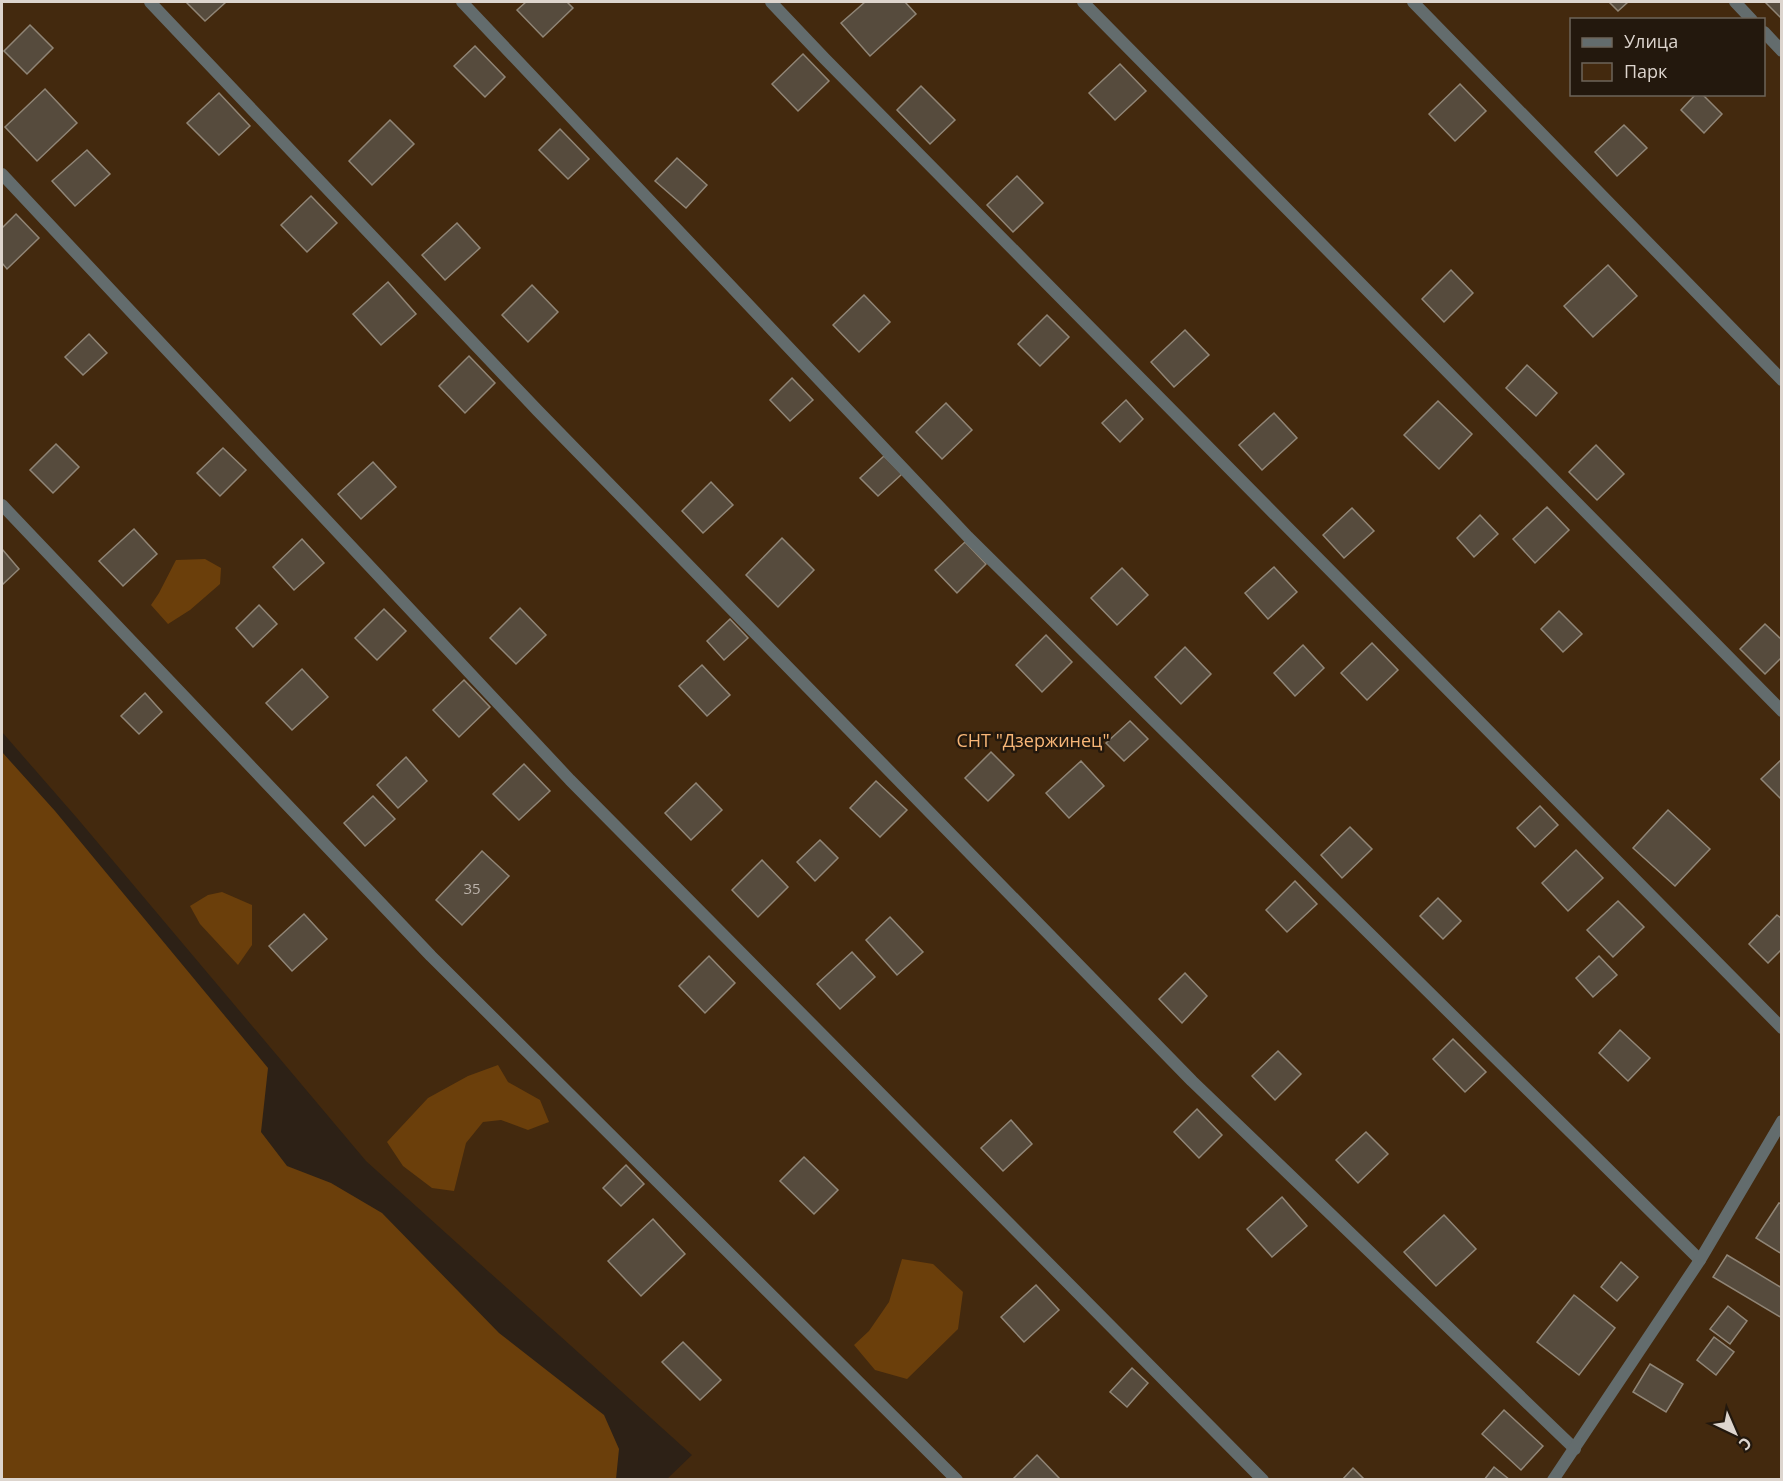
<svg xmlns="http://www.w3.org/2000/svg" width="1783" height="1481" viewBox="0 0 1783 1481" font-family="'Open Sans',sans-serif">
  <rect width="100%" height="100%" fill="#2d2116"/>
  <path fill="#43290e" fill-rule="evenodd" d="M 2,2 L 1781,2 L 1781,1479 L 667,1479 L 692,1455 L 366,1161 L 77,818 L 2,732 ZM 1572,20 L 1764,20 L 1764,94 L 1572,94 Z"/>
  <g fill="#6b3f0b">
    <path d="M 205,559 L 221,568 L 220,584 L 190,610 L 168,624 L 151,605 L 159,593 L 176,560 Z"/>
    <path d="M 2,752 L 55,811 L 268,1068 L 261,1132 L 287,1166 L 331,1183 L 382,1213 L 499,1333 L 604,1415 L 619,1449 L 616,1479 L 2,1479 Z"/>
    <path d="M 222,892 L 252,905 L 252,945 L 238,965 L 200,924 L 190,906 L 208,895 Z"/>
    <path d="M 498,1065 L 508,1082 L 540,1100 L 549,1122 L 528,1130 L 501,1120 L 483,1122 L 466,1143 L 454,1191 L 432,1188 L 403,1166 L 387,1142 L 428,1098 L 468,1076 Z"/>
    <path d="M 902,1259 L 933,1264 L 963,1292 L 958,1329 L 907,1379 L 875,1370 L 854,1345 L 869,1331 L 889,1302 Z"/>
  </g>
  <g fill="#564b3d" stroke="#908576" stroke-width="1.5">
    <path d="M 186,2 L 226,2 L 205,21 Z"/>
    <path d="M 526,2 L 567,2 L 573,8 L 543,37 L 517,10 Z"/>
    <path d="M 865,2 L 905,2 L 916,14 L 870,56 L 841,23 Z"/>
    <path d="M 1609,2 L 1628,2 L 1618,11 Z"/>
    <path d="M 1765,2 L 1782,2 L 1782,15 L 1780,17 Z"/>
    <path d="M 30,25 L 53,48 L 27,74 L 4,51 Z"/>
    <path d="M 475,46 L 505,77 L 485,97 L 454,66 Z"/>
    <path d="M 803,54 L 829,81 L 798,111 L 772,84 Z"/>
    <path d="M 1120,64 L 1146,91 L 1115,120 L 1089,93 Z"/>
    <path d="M 1460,84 L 1486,111 L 1455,141 L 1429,114 Z"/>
    <path d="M 921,86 L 955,120 L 930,144 L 897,110 Z"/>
    <path d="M 45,89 L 77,123 L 37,161 L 5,127 Z"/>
    <path d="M 219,93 L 250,126 L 219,155 L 187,123 Z"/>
    <path d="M 1696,94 L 1702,94 L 1722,114 L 1704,133 L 1681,110 Z"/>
    <path d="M 390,120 L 414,144 L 372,185 L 349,161 Z"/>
    <path d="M 1624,125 L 1647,148 L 1617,176 L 1595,152 Z"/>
    <path d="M 560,129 L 589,159 L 568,179 L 539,150 Z"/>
    <path d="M 87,150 L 110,174 L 75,206 L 52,181 Z"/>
    <path d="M 677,158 L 707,185 L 686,208 L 655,181 Z"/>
    <path d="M 1017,176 L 1043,203 L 1013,232 L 987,205 Z"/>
    <path d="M 311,196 L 337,223 L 307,252 L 281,225 Z"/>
    <path d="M 16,214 L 39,238 L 7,269 L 2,263 L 2,228 Z"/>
    <path d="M 457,223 L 480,248 L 445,280 L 422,255 Z"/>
    <path d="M 1608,265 L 1637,296 L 1593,337 L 1564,306 Z"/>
    <path d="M 1451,270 L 1473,293 L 1444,322 L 1422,299 Z"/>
    <path d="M 388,282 L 416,314 L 381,345 L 353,314 Z"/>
    <path d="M 532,285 L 558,312 L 528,342 L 502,315 Z"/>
    <path d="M 864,295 L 890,322 L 859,352 L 833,325 Z"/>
    <path d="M 1047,315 L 1069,337 L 1040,366 L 1018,344 Z"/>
    <path d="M 1185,330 L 1209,355 L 1174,387 L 1151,362 Z"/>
    <path d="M 89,334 L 107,353 L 83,375 L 65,357 Z"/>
    <path d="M 469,356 L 495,383 L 465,413 L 439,386 Z"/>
    <path d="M 1527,365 L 1557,393 L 1536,416 L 1506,388 Z"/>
    <path d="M 792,378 L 813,400 L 790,421 L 770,400 Z"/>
    <path d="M 1126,400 L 1143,419 L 1120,442 L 1102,423 Z"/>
    <path d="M 1438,401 L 1472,434 L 1439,469 L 1404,435 Z"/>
    <path d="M 946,403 L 972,430 L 942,459 L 916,432 Z"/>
    <path d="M 1274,413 L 1297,438 L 1262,470 L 1239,445 Z"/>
    <path d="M 56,444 L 79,467 L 53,493 L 30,470 Z"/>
    <path d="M 1596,445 L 1624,474 L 1597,500 L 1569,472 Z"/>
    <path d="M 223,448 L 246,470 L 220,496 L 197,473 Z"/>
    <path d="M 884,456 L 902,474 L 878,496 L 860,478 Z"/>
    <path d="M 373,462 L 396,487 L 361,519 L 338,494 Z"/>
    <path d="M 711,482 L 733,505 L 703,533 L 682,511 Z"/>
    <path d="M 1547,507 L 1569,530 L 1535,563 L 1513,539 Z"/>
    <path d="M 1352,508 L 1374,531 L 1344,558 L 1323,535 Z"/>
    <path d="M 1480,515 L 1498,534 L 1474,557 L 1457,538 Z"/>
    <path d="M 134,529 L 157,554 L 123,586 L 99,561 Z"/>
    <path d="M 782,538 L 814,570 L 778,607 L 746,575 Z"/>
    <path d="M 302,539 L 324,563 L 294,590 L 273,567 Z"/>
    <path d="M 965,542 L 986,564 L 957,593 L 935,570 Z"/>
    <path d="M 2,549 L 19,569 L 2,585 Z"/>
    <path d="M 1274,567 L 1297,592 L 1268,619 L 1245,593 Z"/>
    <path d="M 1122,568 L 1148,595 L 1117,625 L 1091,598 Z"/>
    <path d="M 259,605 L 277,624 L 253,647 L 236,628 Z"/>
    <path d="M 520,608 L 546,635 L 516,664 L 490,638 Z"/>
    <path d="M 384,609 L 406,631 L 377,660 L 355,638 Z"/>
    <path d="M 1559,611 L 1582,634 L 1563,652 L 1541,629 Z"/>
    <path d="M 730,619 L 748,638 L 724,660 L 707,641 Z"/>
    <path d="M 1765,624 L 1782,640 L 1782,657 L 1765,674 L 1740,649 Z"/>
    <path d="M 1046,635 L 1072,662 L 1042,692 L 1016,665 Z"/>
    <path d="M 1372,643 L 1398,670 L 1367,700 L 1341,673 Z"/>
    <path d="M 1303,645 L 1324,668 L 1295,696 L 1274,673 Z"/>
    <path d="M 1185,647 L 1211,674 L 1181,704 L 1155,677 Z"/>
    <path d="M 702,665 L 730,695 L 707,716 L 679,686 Z"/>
    <path d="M 302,669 L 328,697 L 292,730 L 266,703 Z"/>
    <path d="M 464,680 L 490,707 L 459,737 L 433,710 Z"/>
    <path d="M 145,693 L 162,712 L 139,734 L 121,716 Z"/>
    <path d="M 1130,721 L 1148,739 L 1124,761 L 1106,743 Z"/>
    <path d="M 991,752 L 1014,775 L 988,801 L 965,778 Z"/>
    <path d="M 406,757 L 427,781 L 398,808 L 377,785 Z"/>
    <path d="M 1782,759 L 1782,800 L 1761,779 Z"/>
    <path d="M 1081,761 L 1104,786 L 1069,818 L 1046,793 Z"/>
    <path d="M 524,764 L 550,791 L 519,820 L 493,794 Z"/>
    <path d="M 876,781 L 907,810 L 880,837 L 850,808 Z"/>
    <path d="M 696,783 L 722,810 L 691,840 L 665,813 Z"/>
    <path d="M 373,796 L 395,819 L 365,846 L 344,823 Z"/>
    <path d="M 1540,806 L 1558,825 L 1535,847 L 1517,828 Z"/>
    <path d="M 1668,810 L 1710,849 L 1675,886 L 1633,848 Z"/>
    <path d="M 1350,827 L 1372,849 L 1342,878 L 1321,855 Z"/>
    <path d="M 820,840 L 838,858 L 815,881 L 797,862 Z"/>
    <path d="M 1576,850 L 1603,878 L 1568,911 L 1542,883 Z"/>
    <path d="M 482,851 L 509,876 L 462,925 L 436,900 Z"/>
    <path d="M 762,860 L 788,887 L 758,917 L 732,890 Z"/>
    <path d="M 1295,881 L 1317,904 L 1287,932 L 1266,910 Z"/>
    <path d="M 1438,898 L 1461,921 L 1443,939 L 1420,916 Z"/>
    <path d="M 1618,901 L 1644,927 L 1613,957 L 1587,930 Z"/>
    <path d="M 304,914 L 327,939 L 292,971 L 269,946 Z"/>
    <path d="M 1777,915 L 1782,919 L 1782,949 L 1768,963 L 1749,944 Z"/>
    <path d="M 890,917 L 923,952 L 897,975 L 866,940 Z"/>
    <path d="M 852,952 L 875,977 L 840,1009 L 817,984 Z"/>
    <path d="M 709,956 L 735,983 L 705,1013 L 679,986 Z"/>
    <path d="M 1599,956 L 1617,975 L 1593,997 L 1576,978 Z"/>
    <path d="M 1185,973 L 1207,996 L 1182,1023 L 1159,999 Z"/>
    <path d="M 1620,1030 L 1650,1058 L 1628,1081 L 1599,1053 Z"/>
    <path d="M 1453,1039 L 1486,1072 L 1465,1092 L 1433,1059 Z"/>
    <path d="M 1278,1051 L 1301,1074 L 1275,1100 L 1252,1076 Z"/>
    <path d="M 1197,1109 L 1222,1135 L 1199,1158 L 1174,1132 Z"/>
    <path d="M 1011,1120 L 1032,1144 L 1003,1171 L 981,1148 Z"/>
    <path d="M 1366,1132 L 1388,1154 L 1358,1183 L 1336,1160 Z"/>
    <path d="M 804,1157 L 838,1190 L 814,1214 L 780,1181 Z"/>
    <path d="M 626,1165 L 644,1184 L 621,1206 L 603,1188 Z"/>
    <path d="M 1282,1197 L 1307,1226 L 1272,1257 L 1247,1229 Z"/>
    <path d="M 1779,1203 L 1782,1204 L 1782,1254 L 1756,1238 Z"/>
    <path d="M 1444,1215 L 1476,1249 L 1436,1286 L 1404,1252 Z"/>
    <path d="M 653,1219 L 685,1254 L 641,1296 L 608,1261 Z"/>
    <path d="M 1727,1255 L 1782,1288 L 1782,1318 L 1713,1277 Z"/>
    <path d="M 1621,1262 L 1638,1277 L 1617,1301 L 1601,1287 Z"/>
    <path d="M 1036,1285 L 1059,1310 L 1024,1342 L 1001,1317 Z"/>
    <path d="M 1574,1295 L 1615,1328 L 1579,1375 L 1537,1342 Z"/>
    <path d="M 1728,1306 L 1747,1321 L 1730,1344 L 1710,1329 Z"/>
    <path d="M 1714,1337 L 1734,1352 L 1716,1375 L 1697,1360 Z"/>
    <path d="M 683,1342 L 721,1380 L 700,1400 L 662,1362 Z"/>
    <path d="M 1650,1364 L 1683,1384 L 1666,1412 L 1633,1392 Z"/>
    <path d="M 1132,1368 L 1148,1383 L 1127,1407 L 1110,1392 Z"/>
    <path d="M 1504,1410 L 1543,1446 L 1521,1470 L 1482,1434 Z"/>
    <path d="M 1037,1455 L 1059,1478 L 1057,1480 L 1012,1480 Z"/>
    <path d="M 1494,1467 L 1510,1480 L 1484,1480 Z"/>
    <path d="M 1353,1468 L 1365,1480 L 1342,1480 Z"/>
  </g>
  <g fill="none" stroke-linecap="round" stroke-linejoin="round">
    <g stroke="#636c6d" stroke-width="12">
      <path d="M 150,2 L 538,411 L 1192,1081 L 1575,1449"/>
      <path d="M 462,2 L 968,537 L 1700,1260"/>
      <path d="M 771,2 L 825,59 L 1782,1028"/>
      <path d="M 1083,2 L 1782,711"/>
      <path d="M 1413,2 L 1782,380"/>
      <path d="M 1735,2 L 1752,20"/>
      <path d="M 1764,32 L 1782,51"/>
      <path d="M 2,174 L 570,780 L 1263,1480"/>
    </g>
    <g stroke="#636c6d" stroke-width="12">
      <path d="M 2,505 L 431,956 L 957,1480"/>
      <path d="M 1553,1480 L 1700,1260 L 1782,1121"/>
    </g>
  </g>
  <g text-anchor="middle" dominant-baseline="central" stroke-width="5" stroke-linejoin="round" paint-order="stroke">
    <g font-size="15" fill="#bbb2aa">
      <text x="472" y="888">35</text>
    </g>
    <g font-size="18" fill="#f8b677" stroke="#23180d">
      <text x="1033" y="740">СНТ "Дзержинец"</text>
    </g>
  </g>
  <rect width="1783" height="1481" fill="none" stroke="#ddd5ce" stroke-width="6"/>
  <rect x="1570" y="18" width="195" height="78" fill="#23180d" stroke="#6d645a" stroke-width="1.5"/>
  <rect x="1582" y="38" width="30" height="9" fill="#636c6d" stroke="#6d645a" stroke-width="1.5"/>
  <text x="1624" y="48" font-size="18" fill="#ddd5ce">Улица</text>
  <rect x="1582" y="63" width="30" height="18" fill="#43290e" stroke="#6d645a" stroke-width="1.5"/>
  <text x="1624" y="78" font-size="18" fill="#ddd5ce">Парк</text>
  <g transform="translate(1735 1433) rotate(136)" stroke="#23180d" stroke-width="4.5" paint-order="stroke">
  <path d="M0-4.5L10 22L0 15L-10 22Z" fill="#ddd5ce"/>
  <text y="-9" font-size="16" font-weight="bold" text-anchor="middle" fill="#ddd5ce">С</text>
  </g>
</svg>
